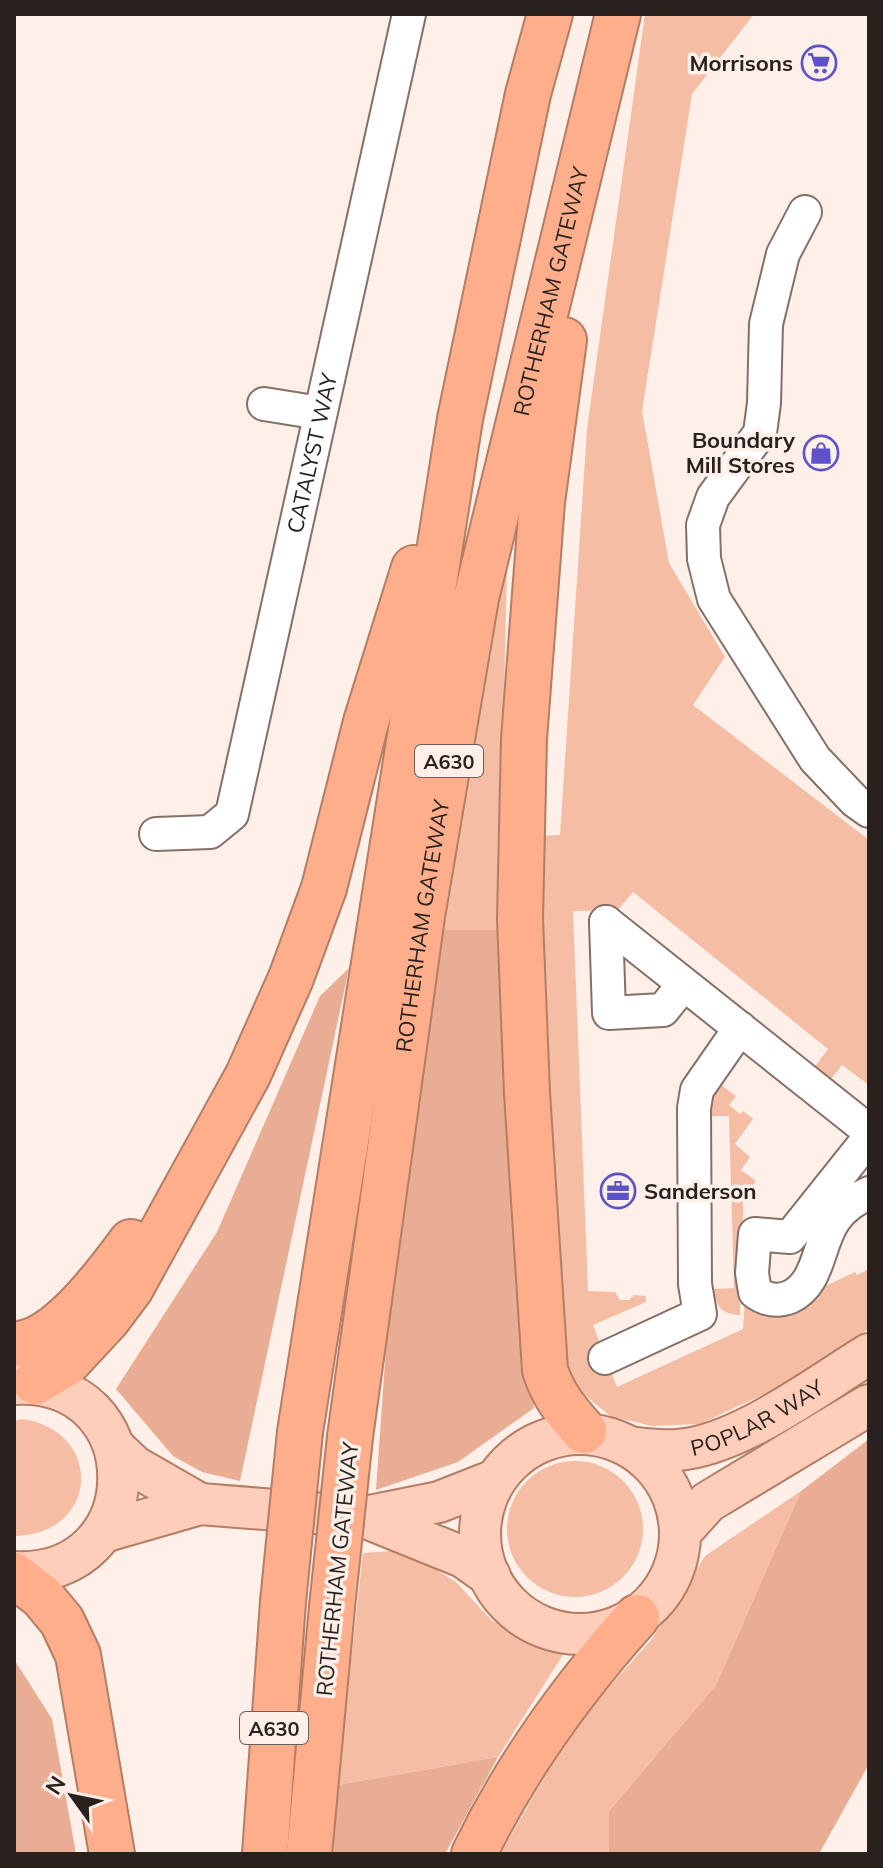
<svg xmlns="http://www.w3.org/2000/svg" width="883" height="1868" viewBox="0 0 883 1868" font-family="Mulish,sans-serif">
  <rect width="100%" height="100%" fill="#feefe9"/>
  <g fill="#f6bda5">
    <path d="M 645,14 L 754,14 L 692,94 L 642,411 L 669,563 L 725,657 L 693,705 L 869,840 L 869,1085 L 842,1065 L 830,1080 L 814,1068 L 828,1049 L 633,892 L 618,910 L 573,911 L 588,1291 L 615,1292 L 620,1300 L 629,1300 L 634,1295 L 646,1296 L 646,1302 L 593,1325 L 617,1387 L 743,1329 L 745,1301 L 768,1313 L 855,1272 L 857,1275 L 869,1269 L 869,1329 L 785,1384 L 700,1424 L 652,1426 L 610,1416 L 580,1391 L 561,1356 L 534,836 L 560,835 L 587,429 Z"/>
    <path d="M 507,559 L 499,930 L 438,930 Z"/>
    <path d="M 713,1079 L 736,1096 L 729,1105 L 740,1114 L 743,1111 L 753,1119 L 735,1144 L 750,1157 L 741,1170 L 756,1181 L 743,1199 L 743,1246 L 739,1247 L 740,1315 C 723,1315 715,1306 714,1289 L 734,1288 L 729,1116 L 709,1116 Z"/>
    <path d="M 22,1419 C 105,1431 99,1535 14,1536 L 14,1421 Z"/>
    <circle cx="575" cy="1529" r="68"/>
    <path d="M 801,1491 L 716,1685 L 609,1811 L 609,1854 L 500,1854 L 575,1725 L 652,1639 L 705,1556 Z"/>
    <path d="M 405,1550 L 456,1582 L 492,1621 L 564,1653 L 498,1757 L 337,1785 L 363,1553 Z"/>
  </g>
  <g fill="#e9ad94">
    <path d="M 438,930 L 499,930 L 513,1237 L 534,1408 L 458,1462 L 376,1490 L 393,1249 Z"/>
    <path d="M 349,968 L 240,1481 L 202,1472 L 173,1456 L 116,1389 L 217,1232 L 320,996 Z"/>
    <path d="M 869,1439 L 869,1764 L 819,1854 L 609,1854 L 609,1811 L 716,1685 L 801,1491 Z"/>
    <path d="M 14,1659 L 52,1719 L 76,1854 L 14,1854 Z"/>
    <path d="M 498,1757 L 445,1854 L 333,1854 L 337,1785 Z"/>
  </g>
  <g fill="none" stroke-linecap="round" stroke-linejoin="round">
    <g stroke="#857067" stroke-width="36">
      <g id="minor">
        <path d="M 805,212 L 783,254 L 766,324 L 764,403 L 760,433 L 713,497 L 703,525 L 704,559 L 714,599 L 815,759 L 855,801 L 869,811"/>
        <path d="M 264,404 L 320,413"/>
        <path id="s1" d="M 156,834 L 210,832 L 232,814 L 409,14"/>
        <path d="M 606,922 L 869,1131"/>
        <path d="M 606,922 L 609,1013 L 663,1010 L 683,985"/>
        <path d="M 869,1138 L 790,1237 L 755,1234 L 752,1273 L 755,1292 C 766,1300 777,1302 790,1297 C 820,1283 817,1244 835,1219 C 844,1206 855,1200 869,1193"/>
        <path d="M 605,1358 L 700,1314 L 695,1284 L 694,1108 L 697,1090 L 740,1028"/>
      </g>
    </g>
    <g stroke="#b47d65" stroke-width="44">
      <g id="major">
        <path d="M 14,1384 C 153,1376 153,1579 14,1572"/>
        <circle cx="580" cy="1534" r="100"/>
        <path d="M 115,1448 L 134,1466 L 200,1504"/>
        <path id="s2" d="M 634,1448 C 648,1449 663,1451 677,1450 C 738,1446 817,1386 869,1354"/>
        <path d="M 364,1517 L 463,1557 L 490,1576"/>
        <path d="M 103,1532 L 200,1504 L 364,1517 L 439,1502 L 495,1480"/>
        <path d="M 680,1533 L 708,1502 L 869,1405"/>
      </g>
    </g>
    <g stroke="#b47d65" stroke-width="48">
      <g id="highway">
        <path d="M 564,340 L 542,502 L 524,739 L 520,919 L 527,1093 L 545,1370 C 553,1395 566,1411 584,1431"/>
        <path d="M 14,1344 C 56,1345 107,1274 131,1242"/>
        <path d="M 35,1382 L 67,1363 L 107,1320 L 131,1288 L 248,1075 L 291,978 L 324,888 L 366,722 L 414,568"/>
        <path d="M 300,1432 L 460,419 L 528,94 L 550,14"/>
        <path id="s3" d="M 350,1437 L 422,916 L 476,598 L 618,14"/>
        <path d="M 14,1575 L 42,1597 L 62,1621 L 78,1655 L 112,1854"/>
        <path d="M 265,1854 L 283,1602"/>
        <path d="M 309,1854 L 332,1607"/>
        <path d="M 474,1854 C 516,1767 573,1688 637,1617"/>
      </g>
    </g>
    <use href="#minor" stroke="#fff" stroke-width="32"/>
    <use href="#major" stroke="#ffceba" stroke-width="40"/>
    <use href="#highway" stroke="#ffae8c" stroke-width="44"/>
    <g stroke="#b47d65" stroke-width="48" stroke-linecap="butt">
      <g id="highway-bridge">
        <path d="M 283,1602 L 300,1432"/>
        <path d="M 332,1607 L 350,1437"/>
      </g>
    </g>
    <use href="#highway-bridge" stroke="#ffae8c" stroke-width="44"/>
  </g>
  <defs>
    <g id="supermarket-ring" transform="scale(1.8)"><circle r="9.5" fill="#feefe9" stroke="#5d52ca" stroke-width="1.5"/><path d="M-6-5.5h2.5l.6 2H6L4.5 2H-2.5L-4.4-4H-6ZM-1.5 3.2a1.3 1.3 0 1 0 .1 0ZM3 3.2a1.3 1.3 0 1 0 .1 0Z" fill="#5d52ca"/></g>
    <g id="shop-ring" transform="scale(1.8)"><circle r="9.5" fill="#feefe9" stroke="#5d52ca" stroke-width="1.5"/><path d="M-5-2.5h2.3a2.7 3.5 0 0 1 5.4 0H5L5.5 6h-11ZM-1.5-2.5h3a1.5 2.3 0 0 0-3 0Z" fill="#5d52ca"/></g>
    <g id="office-ring" transform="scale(1.8)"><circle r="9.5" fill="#feefe9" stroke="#5d52ca" stroke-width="1.5"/><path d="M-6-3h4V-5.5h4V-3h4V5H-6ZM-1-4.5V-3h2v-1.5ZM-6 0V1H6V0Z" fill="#5d52ca"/></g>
  </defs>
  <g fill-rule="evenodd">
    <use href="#supermarket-ring" x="819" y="63"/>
    <use href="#shop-ring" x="821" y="453"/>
    <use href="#office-ring" x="618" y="1191"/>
  </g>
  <g text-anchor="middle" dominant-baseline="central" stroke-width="7" stroke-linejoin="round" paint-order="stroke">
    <g fill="#feefe9" stroke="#695f5a" stroke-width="2">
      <rect x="415" y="745" width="68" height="32" rx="6"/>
      <rect x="240" y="1712" width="68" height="32" rx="6"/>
    </g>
    <g font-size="20" font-weight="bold" fill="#29211d">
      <text x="449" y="761">A630</text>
      <text x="274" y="1728">A630</text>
    </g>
    <g font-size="22" font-weight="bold" fill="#29211d" stroke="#feefe9" text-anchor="end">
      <text x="793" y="63">Morrisons</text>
      <text x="795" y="440">Boundary<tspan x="795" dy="25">Mill Stores</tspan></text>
      <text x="644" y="1191" text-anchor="start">Sanderson</text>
    </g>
    <g font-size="22" fill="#29211d" stroke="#feefe9">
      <text stroke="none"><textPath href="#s3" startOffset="1164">ROTHERHAM GATEWAY</textPath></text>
      <text stroke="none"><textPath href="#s1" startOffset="452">CATALYST WAY</textPath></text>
      <text stroke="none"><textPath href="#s3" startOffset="516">ROTHERHAM GATEWAY</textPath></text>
      <text stroke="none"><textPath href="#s2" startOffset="130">POPLAR WAY</textPath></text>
      <text transform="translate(337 1569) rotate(-84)">ROTHERHAM GATEWAY</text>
    </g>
  </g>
  <rect width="883" height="1868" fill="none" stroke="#29211d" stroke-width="32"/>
  <g transform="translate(72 1796) rotate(303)" stroke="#feefe9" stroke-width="6" paint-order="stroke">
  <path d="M0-6L14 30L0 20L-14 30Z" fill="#29211d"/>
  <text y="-12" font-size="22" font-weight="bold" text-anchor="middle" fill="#29211d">N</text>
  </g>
</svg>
